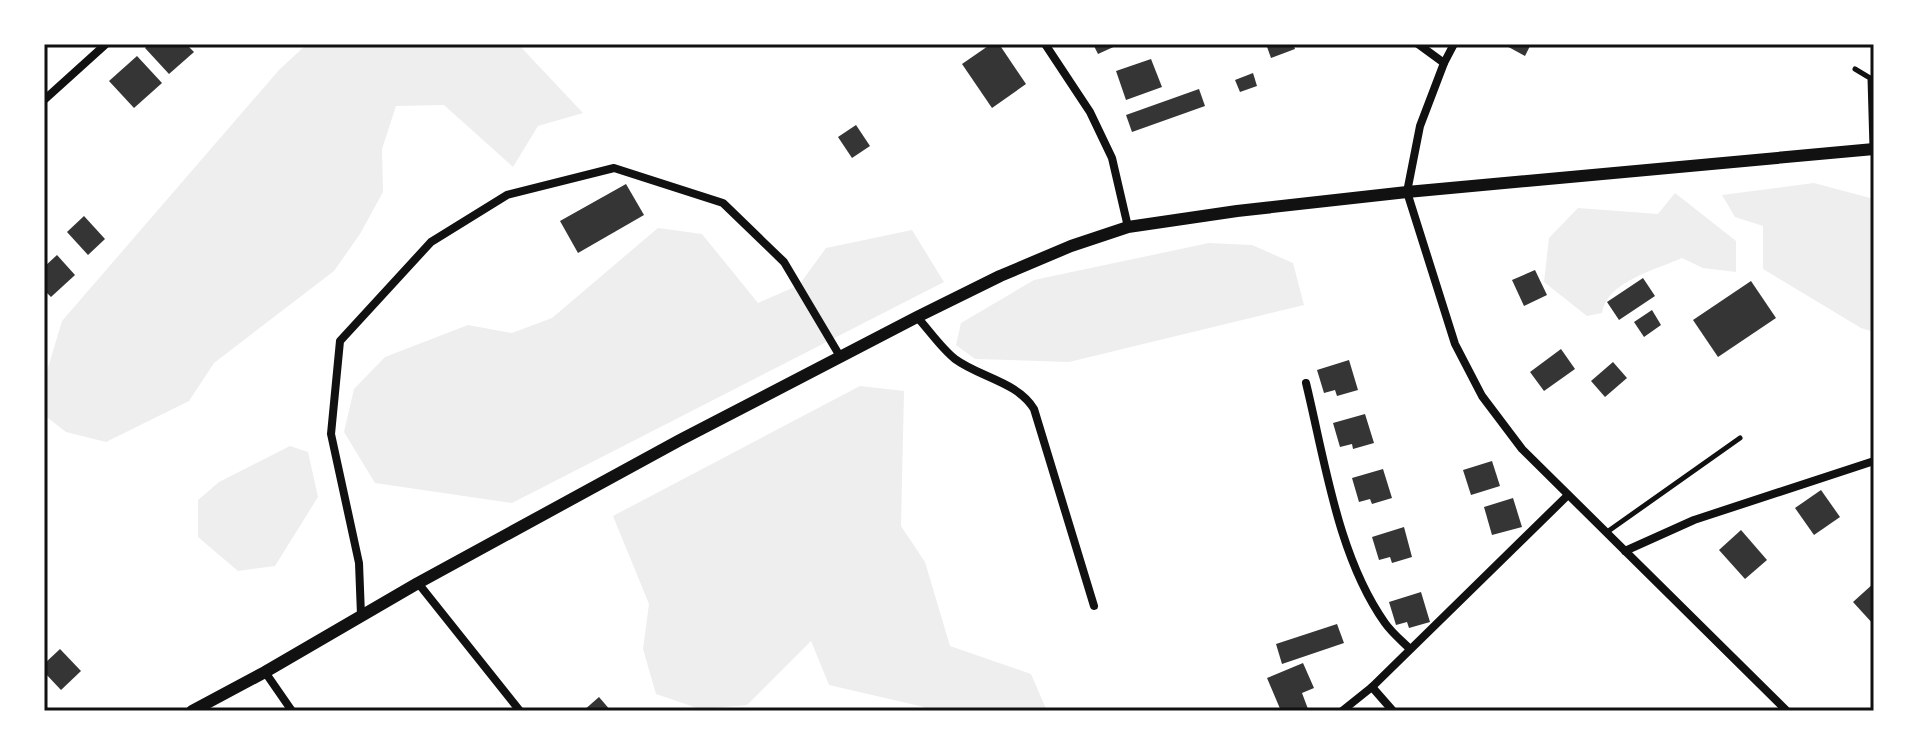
<svg xmlns="http://www.w3.org/2000/svg" width="1918" height="755" viewBox="0 0 1918 755" font-family="'Noto Serif',serif">
  <rect width="100%" height="100%" fill="#fff"/>
  <g fill="#eee">
    <path d="M 307,44 L 518,44 L 583,113 L 538,126 L 513,167 L 444,105 L 396,106 L 382,149 L 383,192 L 360,234 L 334,271 L 214,363 L 189,401 L 106,442 L 66,432 L 44,415 L 44,381 L 62,321 L 279,70 Z"/>
    <path d="M 1814,183 L 1874,199 L 1874,332 L 1861,328 L 1763,269 L 1763,226 L 1735,217 L 1722,195 Z"/>
    <path d="M 1675,193 L 1736,241 L 1736,272 L 1703,268 L 1682,258 C 1655,270 1606,282 1602,313 L 1587,316 L 1544,282 L 1549,238 L 1578,208 L 1658,214 Z"/>
    <path d="M 658,228 L 702,234 L 758,303 L 799,285 L 826,248 L 912,230 L 944,282 L 512,503 L 375,483 L 344,432 L 354,389 L 385,357 L 468,325 L 512,333 L 552,318 Z"/>
    <path d="M 1209,243 L 1252,245 L 1293,263 L 1304,305 L 1069,362 L 975,359 L 956,345 L 961,323 L 1034,280 Z"/>
    <path d="M 860,386 L 904,391 L 901,526 L 925,562 L 950,646 L 1031,674 L 1047,711 L 923,711 L 924,707 L 829,685 L 811,641 L 747,705 L 700,709 L 656,694 L 643,649 L 649,604 L 613,516 Z"/>
    <path d="M 290,446 L 308,452 L 318,497 L 275,566 L 238,571 L 198,537 L 198,500 L 219,482 Z"/>
  </g>
  <g fill="#353535">
    <path d="M 149,44 L 186,44 L 194,52 L 169,74 L 145,48 Z"/>
    <path d="M 991,44 L 999,44 L 1026,84 L 992,108 L 962,64 Z"/>
    <path d="M 1093,44 L 1120,44 L 1098,54 Z"/>
    <path d="M 1266,44 L 1293,44 L 1295,49 L 1271,58 Z"/>
    <path d="M 1503,44 L 1531,44 L 1525,56 Z"/>
    <path d="M 137,56 L 162,83 L 134,108 L 109,81 Z"/>
    <path d="M 1151,59 L 1162,87 L 1126,100 L 1116,71 Z"/>
    <path d="M 1253,73 L 1257,86 L 1240,92 L 1235,80 Z"/>
    <path d="M 1199,89 L 1205,106 L 1132,132 L 1126,115 Z"/>
    <path d="M 856,125 L 870,146 L 852,158 L 838,137 Z"/>
    <path d="M 626,184 L 644,215 L 578,253 L 560,221 Z"/>
    <path d="M 84,216 L 105,239 L 88,255 L 67,232 Z"/>
    <path d="M 57,255 L 75,275 L 51,297 L 44,290 L 44,267 Z"/>
    <path d="M 1535,270 L 1547,295 L 1524,306 L 1512,280 Z"/>
    <path d="M 1643,278 L 1655,296 L 1619,320 L 1607,302 Z"/>
    <path d="M 1751,281 L 1776,318 L 1718,357 L 1693,320 Z"/>
    <path d="M 1652,310 L 1661,325 L 1644,337 L 1634,322 Z"/>
    <path d="M 1561,349 L 1575,369 L 1544,391 L 1530,372 Z"/>
    <path d="M 1349,360 L 1358,390 L 1337,396 L 1335,390 L 1324,393 L 1317,370 Z"/>
    <path d="M 1613,362 L 1627,378 L 1605,397 L 1591,381 Z"/>
    <path d="M 1365,414 L 1374,443 L 1353,449 L 1352,444 L 1340,447 L 1333,423 Z"/>
    <path d="M 1492,461 L 1500,486 L 1471,495 L 1463,470 Z"/>
    <path d="M 1383,469 L 1392,498 L 1372,504 L 1370,499 L 1359,502 L 1352,478 Z"/>
    <path d="M 1821,490 L 1840,517 L 1814,535 L 1795,508 Z"/>
    <path d="M 1513,498 L 1522,527 L 1492,535 L 1484,507 Z"/>
    <path d="M 1404,527 L 1412,557 L 1392,563 L 1390,557 L 1379,560 L 1372,537 Z"/>
    <path d="M 1741,530 L 1767,560 L 1745,579 L 1719,550 Z"/>
    <path d="M 1874,583 L 1874,625 L 1853,602 Z"/>
    <path d="M 1421,592 L 1430,622 L 1409,628 L 1407,622 L 1396,625 L 1389,602 Z"/>
    <path d="M 1337,624 L 1344,643 L 1282,664 L 1276,644 Z"/>
    <path d="M 60,649 L 81,671 L 61,690 L 44,672 L 44,664 Z"/>
    <path d="M 1303,663 L 1314,688 L 1302,693 L 1308,709 L 1281,711 L 1267,678 Z"/>
    <path d="M 599,697 L 611,711 L 583,711 Z"/>
  </g>
  <g fill="none" stroke-linecap="round" stroke-linejoin="round">
    <g stroke="#111" stroke-width="5">
      <path d="M 1855,69 L 1870,78 L 1872,148"/>
      <path d="M 1607,532 L 1740,438"/>
    </g>
    <g stroke="#111" stroke-width="8">
      <path d="M 1045,44 L 1090,112 L 1112,158 L 1128,227"/>
      <path d="M 1418,44 L 1444,63"/>
      <path d="M 1454,44 L 1444,63 L 1420,126 L 1407,192 L 1455,344 L 1482,396 L 1522,449 L 1787,711"/>
      <path d="M 44,100 L 106,44"/>
      <path d="M 917,317 C 929,330 941,348 955,359 C 979,377 1018,382 1034,409 L 1094,606"/>
      <path d="M 1306,383 C 1325,461 1338,557 1385,623 C 1392,633 1402,641 1410,649"/>
      <path d="M 1625,551 L 1694,520 L 1874,461"/>
      <path d="M 418,583 L 520,711"/>
      <path d="M 361,615 L 359,563 L 331,434 L 340,341 L 431,242 L 507,195 L 614,168 L 723,203 L 784,262 L 841,358"/>
      <path d="M 265,672 L 292,711"/>
      <path d="M 1372,687 L 1393,711"/>
      <path d="M 1342,711 L 1372,687 L 1568,495"/>
    </g>
    <path stroke="#111" stroke-width="12" d="M 192,711 L 265,672 L 418,583 L 680,440 L 917,317 L 1000,276 L 1071,246 L 1128,227 L 1237,211 L 1407,192 L 1874,149"/>
  </g>
  <rect width="1918" height="755" fill="none" stroke="#ffffff" stroke-width="92"/>
  <rect x="46" y="46" width="1826" height="663" fill="none" stroke="#111" stroke-width="3"/>
</svg>
